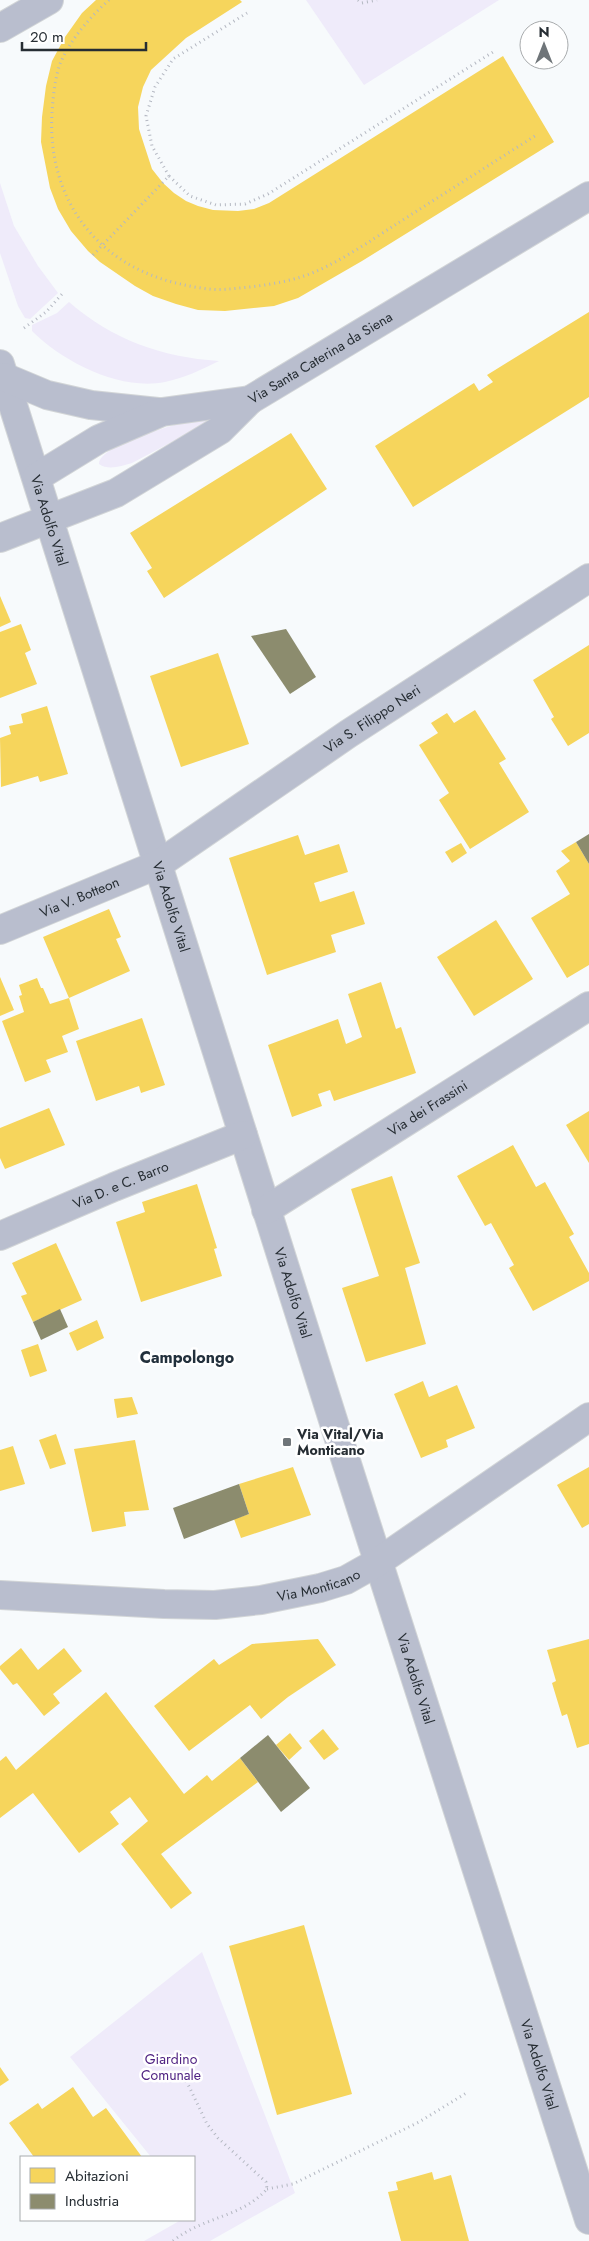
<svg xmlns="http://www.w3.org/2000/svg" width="589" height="2241" viewBox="0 0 589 2241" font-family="Jost,sans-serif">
  <rect width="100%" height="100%" fill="#f7fafc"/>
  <g fill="#efebfa">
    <path d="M 306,0 L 499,0 L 364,85 Z"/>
    <path d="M 0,183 L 14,226 L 38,266 L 58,293 L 30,319 L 25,318 L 18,306 L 0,253 Z"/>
    <path d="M 69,302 C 113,340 161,357 219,361 C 201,370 184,378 165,382 C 120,391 63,362 32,331 L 32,325 L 57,313 Z"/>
    <path d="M 240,406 L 132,463 C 121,466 109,471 99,464 C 99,440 218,414 240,406 Z"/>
    <path d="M 202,1952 L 295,2193 L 210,2241 L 144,2241 L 181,2220 L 194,2220 L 194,2157 L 151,2157 L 70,2057 Z"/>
  </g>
  <g fill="#f6d55c">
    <path d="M 96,0 L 240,0 L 242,2 L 186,38 L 151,70 L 143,87 L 138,107 L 139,129 L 152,169 L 163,183 L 174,193 L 186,201 L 198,206 L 213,210 L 238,211 L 254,209 L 269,203 L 503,56 L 554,142 L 362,261 L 298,298 L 274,306 L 225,311 L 198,310 L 176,304 L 153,296 L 135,286 L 100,262 L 88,251 L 71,231 L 58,209 L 50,188 L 41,142 L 42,117 L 46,86 L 52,61 L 65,37 L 82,13 Z"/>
    <path d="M 589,312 L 589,397 L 413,507 L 375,446 L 474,383 L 479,391 L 493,382 L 487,375 Z"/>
    <path d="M 291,433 L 327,489 L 164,598 L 147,571 L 152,568 L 130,533 Z"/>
    <path d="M 0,596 L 11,622 L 0,627 Z"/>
    <path d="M 21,624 L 31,650 L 25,653 L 37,684 L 0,698 L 0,632 Z"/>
    <path d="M 589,645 L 589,733 L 568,746 L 551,719 L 554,717 L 533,680 Z"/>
    <path d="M 218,653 L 249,744 L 181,767 L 150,676 Z"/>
    <path d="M 47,706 L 68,774 L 40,782 L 38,776 L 1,787 L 0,738 L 11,734 L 9,726 L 23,723 L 21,714 Z"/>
    <path d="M 475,710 L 506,759 L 499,763 L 529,812 L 470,849 L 439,800 L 449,793 L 419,745 L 438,733 L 431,723 L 447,713 L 454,723 Z"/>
    <path d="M 298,835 L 305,855 L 339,844 L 348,872 L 314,883 L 320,902 L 354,891 L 365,924 L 331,935 L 336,952 L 267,975 L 229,858 Z"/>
    <path d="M 576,842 L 589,864 L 589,965 L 567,978 L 531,918 L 570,894 L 556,871 L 570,861 L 561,851 Z"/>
    <path d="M 461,843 L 467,853 L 452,863 L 445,852 Z"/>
    <path d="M 109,909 L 121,937 L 116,939 L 130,971 L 69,998 L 79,1029 L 62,1036 L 68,1052 L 46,1060 L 51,1072 L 25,1082 L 2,1021 L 24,1012 L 19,996 L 22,995 L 19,985 L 37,978 L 41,988 L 43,988 L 50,1004 L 69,998 L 43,937 Z"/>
    <path d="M 496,920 L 533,979 L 474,1016 L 437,957 Z"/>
    <path d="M 0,977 L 14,1010 L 0,1016 Z"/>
    <path d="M 381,982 L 396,1029 L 401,1027 L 416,1073 L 334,1101 L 330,1090 L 318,1094 L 322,1106 L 292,1117 L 268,1045 L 338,1019 L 346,1044 L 362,1037 L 348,994 Z"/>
    <path d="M 142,1018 L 165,1085 L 141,1093 L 139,1086 L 96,1101 L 76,1041 Z"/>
    <path d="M 49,1108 L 65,1145 L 5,1169 L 0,1158 L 0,1128 Z"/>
    <path d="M 589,1111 L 589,1163 L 566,1125 Z"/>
    <path d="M 513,1145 L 536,1187 L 545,1182 L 574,1234 L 569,1237 L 589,1273 L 589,1281 L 533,1311 L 509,1268 L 514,1265 L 491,1223 L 485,1226 L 457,1176 Z"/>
    <path d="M 392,1176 L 420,1263 L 405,1268 L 426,1344 L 366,1362 L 342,1288 L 379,1276 L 351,1189 Z"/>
    <path d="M 197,1184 L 217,1248 L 214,1249 L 222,1276 L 141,1302 L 116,1222 L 145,1212 L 142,1202 Z"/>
    <path d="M 56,1243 L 82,1300 L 33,1322 L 21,1296 L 27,1294 L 12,1263 Z"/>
    <path d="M 97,1320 L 104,1338 L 77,1351 L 69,1333 Z"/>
    <path d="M 38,1344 L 47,1371 L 30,1377 L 21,1350 Z"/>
    <path d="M 423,1381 L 429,1397 L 457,1385 L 475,1428 L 446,1440 L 448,1447 L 421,1458 L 394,1394 Z"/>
    <path d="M 132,1397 L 138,1414 L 117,1418 L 114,1399 Z"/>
    <path d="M 56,1434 L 66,1464 L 50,1469 L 39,1440 Z"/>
    <path d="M 135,1440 L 149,1510 L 124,1512 L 126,1526 L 92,1532 L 74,1449 Z"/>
    <path d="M 13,1446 L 25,1484 L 0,1491 L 0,1450 Z"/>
    <path d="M 293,1467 L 311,1515 L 241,1538 L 234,1519 L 249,1514 L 239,1484 Z"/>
    <path d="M 589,1467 L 589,1524 L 582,1528 L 557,1485 Z"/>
    <path d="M 318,1639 L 336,1665 L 288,1697 L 261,1719 L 250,1705 L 189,1751 L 154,1706 L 214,1659 L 219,1665 L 252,1644 Z"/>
    <path d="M 589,1639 L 589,1744 L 577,1748 L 567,1714 L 562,1716 L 552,1683 L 556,1681 L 547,1650 Z"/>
    <path d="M 21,1648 L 38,1670 L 64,1648 L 82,1671 L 53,1694 L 60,1703 L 44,1716 L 17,1683 L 13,1685 L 0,1669 L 0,1666 Z"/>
    <path d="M 106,1692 L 184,1794 L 207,1775 L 212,1781 L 240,1758 L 258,1782 L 161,1854 L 192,1893 L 171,1909 L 121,1844 L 148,1821 L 130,1797 L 110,1812 L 119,1824 L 79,1853 L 33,1793 L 0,1818 L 0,1761 L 6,1756 L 16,1770 Z"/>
    <path d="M 323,1729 L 339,1749 L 324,1760 L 309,1741 Z"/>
    <path d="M 290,1733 L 302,1748 L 289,1760 L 276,1745 Z"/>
    <path d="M 304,1925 L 352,2094 L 277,2115 L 229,1946 Z"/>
    <path d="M 0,2067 L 9,2080 L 0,2086 Z"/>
    <path d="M 73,2087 L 93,2117 L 106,2108 L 142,2157 L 34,2157 L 9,2123 L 38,2103 L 42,2109 Z"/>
    <path d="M 432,2172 L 434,2180 L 451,2175 L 469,2241 L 401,2241 L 388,2192 L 398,2190 L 396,2182 Z"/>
  </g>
  <g fill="#8c8c6e">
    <path d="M 286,629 L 316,677 L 290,694 L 251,636 Z"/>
    <path d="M 589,834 L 589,864 L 576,842 Z"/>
    <path d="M 60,1309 L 68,1327 L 41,1340 L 33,1322 Z"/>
    <path d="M 239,1484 L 249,1514 L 184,1539 L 173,1508 Z"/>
    <path d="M 268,1735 L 310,1788 L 281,1812 L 240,1758 Z"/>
  </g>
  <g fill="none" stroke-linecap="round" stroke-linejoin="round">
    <g stroke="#d2d5d7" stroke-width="30">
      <g id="minor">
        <path d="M 0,28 L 49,0"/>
        <path id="s1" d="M 0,364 L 339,1439 L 589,2220"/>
        <path d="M 4,377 L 47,395 L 91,405 L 158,412"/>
        <path id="s2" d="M 37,477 L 99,439 L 162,412 L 250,400 L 589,196"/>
        <path d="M 0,538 L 116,493 L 220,430 L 250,400"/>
        <path id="s3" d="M 0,930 L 159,864 L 348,734 L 589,578"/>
        <path id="s4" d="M 266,1210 L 589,1006"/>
        <path id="s5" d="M 0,1236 L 114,1187 L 243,1135"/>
        <path id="s6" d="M 0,1595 L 164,1604 L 215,1605 L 261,1600 L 320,1588 L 346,1580 L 378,1562 L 589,1417"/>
      </g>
    </g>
    <g stroke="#b4b8c2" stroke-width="3" stroke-dasharray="1 4" stroke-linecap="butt">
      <path d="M 109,0 C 91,16 69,41 60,64 C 55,78 53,97 52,113 C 47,196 94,263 176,283 C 193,287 212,291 229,289 C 253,287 278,284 301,277 C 333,267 370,241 398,223 C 445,193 491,164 538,134"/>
      <path d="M 358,0 L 362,3 L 377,0"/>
      <path d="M 169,176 L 152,146 L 146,116 L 155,87 L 173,59 L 247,13"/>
      <path d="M 93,255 L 169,176 L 190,196 L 216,205 L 245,204 L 268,194 L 493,52"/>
      <path d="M 24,328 L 46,312 L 62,294"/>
      <path d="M 267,2189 L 293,2184 L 419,2122 L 468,2092"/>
      <path d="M 173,2241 C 204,2216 241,2218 267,2189 L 266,2182 L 218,2138 L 207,2124 L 183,2074"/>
    </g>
    <use href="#minor" stroke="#b9bece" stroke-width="28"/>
  </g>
  <rect fill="#6f7579" stroke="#fff" stroke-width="2" x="282" y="1437" width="10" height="10" rx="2.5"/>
  <g text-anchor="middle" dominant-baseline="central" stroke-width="5" stroke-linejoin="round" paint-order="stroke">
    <g font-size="14" fill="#262d33" stroke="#fff">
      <text stroke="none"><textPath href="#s2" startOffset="312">Via Santa Caterina da Siena</textPath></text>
      <text stroke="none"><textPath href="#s1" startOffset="164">Via Adolfo Vital</textPath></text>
      <text stroke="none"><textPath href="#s3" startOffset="430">Via S. Filippo Neri</textPath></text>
      <text stroke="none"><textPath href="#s3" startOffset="86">Via V. Botteon</textPath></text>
      <text stroke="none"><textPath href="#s1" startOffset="569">Via Adolfo Vital</textPath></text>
      <text stroke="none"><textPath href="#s4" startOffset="191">Via dei Frassini</textPath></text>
      <text stroke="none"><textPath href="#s5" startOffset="131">Via D. e C. Barro</textPath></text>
      <text stroke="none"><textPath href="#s1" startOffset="974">Via Adolfo Vital</textPath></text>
      <text stroke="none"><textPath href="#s6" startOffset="321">Via Monticano</textPath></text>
      <text stroke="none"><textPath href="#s1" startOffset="1379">Via Adolfo Vital</textPath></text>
      <text stroke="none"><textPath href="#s1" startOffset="1784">Via Adolfo Vital</textPath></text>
    </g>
    <g font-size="14" font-weight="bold" fill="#262d33" stroke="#fff" text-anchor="start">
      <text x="297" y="1434">Via Vital/Via<tspan x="297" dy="16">Monticano</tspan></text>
    </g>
    <g font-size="14" fill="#4f2282" stroke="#fff">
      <text x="171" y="2059">Giardino<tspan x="171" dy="16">Comunale</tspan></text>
    </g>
    <g font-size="16" font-weight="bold" fill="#22303c" stroke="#fff">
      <text x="187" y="1357">Campolongo</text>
    </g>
  </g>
  <rect x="20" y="2156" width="175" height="65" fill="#ffffff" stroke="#a8abad"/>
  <rect x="30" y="2168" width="25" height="15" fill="#f6d55c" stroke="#a8abad"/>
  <text x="65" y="2181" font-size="15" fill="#262d33">Abitazioni</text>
  <rect x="30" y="2194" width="25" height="15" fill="#8c8c6e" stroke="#a8abad"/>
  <text x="65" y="2206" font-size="15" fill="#262d33">Industria</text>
  <g transform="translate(544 45)"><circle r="24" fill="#ffffff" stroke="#a8abad"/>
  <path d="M0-4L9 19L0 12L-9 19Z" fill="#6f7579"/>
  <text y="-8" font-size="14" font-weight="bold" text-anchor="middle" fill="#262d33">N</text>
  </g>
  <path d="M22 42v8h124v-8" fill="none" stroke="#262d33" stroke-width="2.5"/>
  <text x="30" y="42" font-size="15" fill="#262d33" stroke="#ffffff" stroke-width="4" paint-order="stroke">20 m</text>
</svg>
